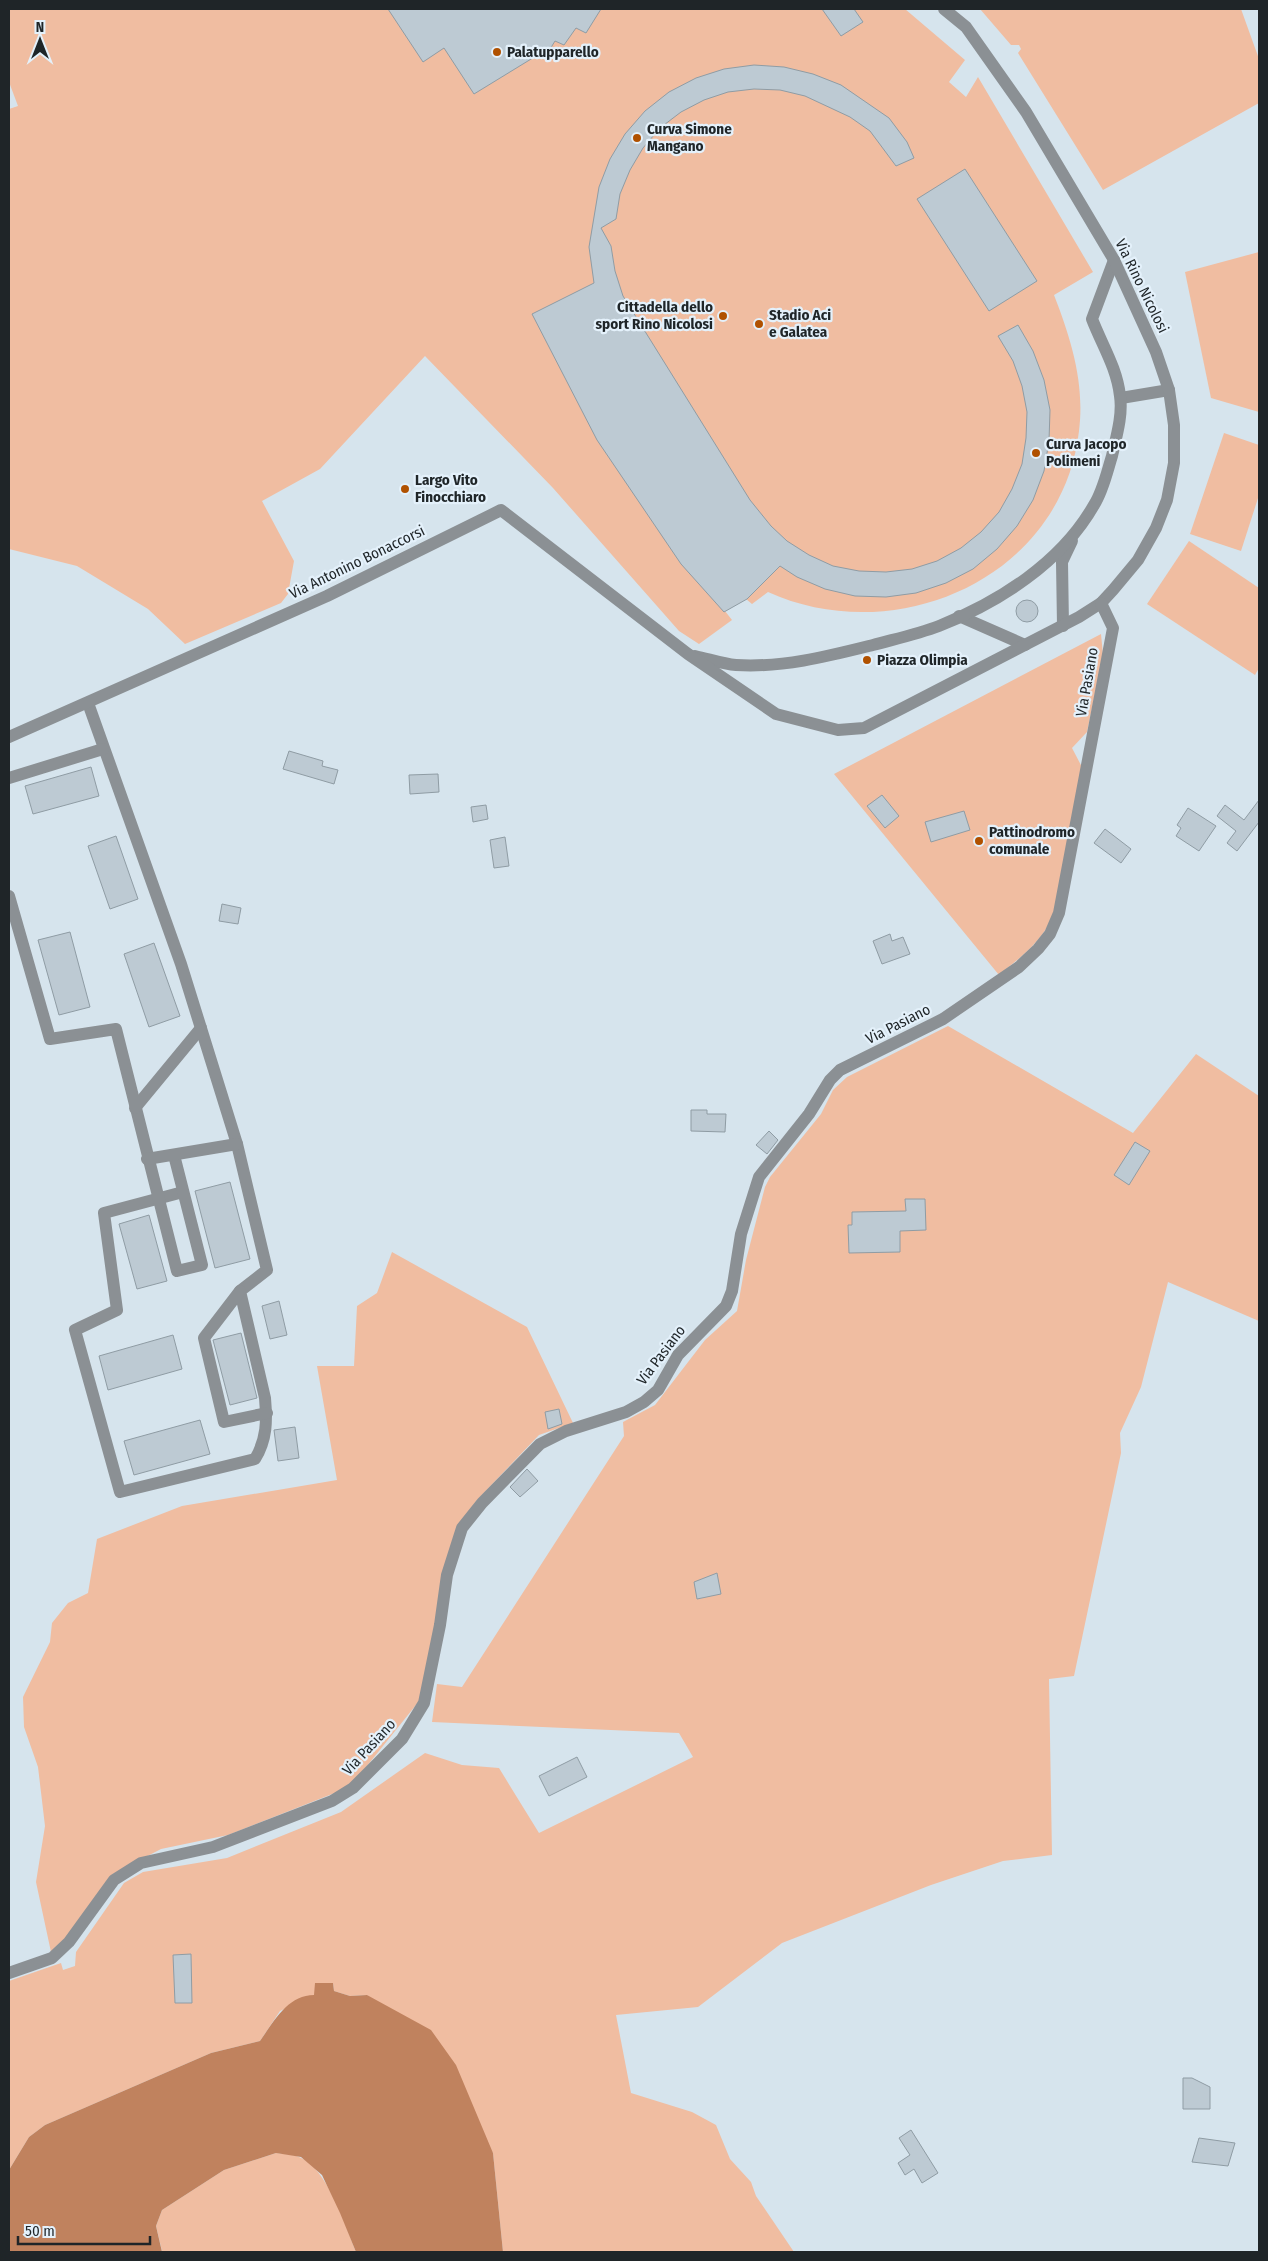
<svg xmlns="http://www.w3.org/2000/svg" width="1268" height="2261" viewBox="0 0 1268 2261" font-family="'Fira Sans Condensed',sans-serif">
  <rect width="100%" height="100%" fill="#d6e4ed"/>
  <g fill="#f0bda1">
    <path d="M 9,9 L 905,9 L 965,60 L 949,82 L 966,97 L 978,77 L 1093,272 L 1054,295 C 1071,339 1085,383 1079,431 C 1062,578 896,650 768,592 L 752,604 L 746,599 L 725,611 L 732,620 L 699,644 L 679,631 L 553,488 L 425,356 L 320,469 L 262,501 L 294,561 L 288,594 L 281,603 L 185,644 L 148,609 L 77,566 L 9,549 L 9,109 L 18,106 L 9,82 Z"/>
    <path d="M 980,9 L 1241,9 L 1259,59 L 1259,103 L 1103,190 L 1018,53 L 1021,49 L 1019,45 L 1011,45 Z"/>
    <path d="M 1259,252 L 1259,412 L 1211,398 L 1185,272 Z"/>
    <path d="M 1224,433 L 1259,445 L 1259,495 L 1241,551 L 1190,534 Z"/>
    <path d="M 1189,541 L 1259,588 L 1259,668 L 1255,675 L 1147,604 Z"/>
    <path d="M 1101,634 L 1103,655 L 1087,732 L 1072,748 L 1083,769 L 1053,917 C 1039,944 1022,956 999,975 L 834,774 Z"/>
    <path d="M 948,1026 L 1133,1133 L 1196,1054 L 1259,1096 L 1259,1321 L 1168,1282 L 1141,1387 L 1120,1433 L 1121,1453 L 1074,1676 L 1049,1679 L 1052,1855 L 1003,1861 L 931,1885 L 782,1943 L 698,2007 L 616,2015 L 631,2093 L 692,2112 L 716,2125 L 730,2159 L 751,2182 L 756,2196 L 794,2252 L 503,2252 L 493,2153 L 367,1995 L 350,1996 L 334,1991 L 333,1983 L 314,1995 L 280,2011 L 260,2041 L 211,2053 L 45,2125 L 29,2137 L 9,2170 L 9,1981 L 61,1963 L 63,1970 L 75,1966 L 76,1952 L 124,1883 L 143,1872 L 227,1858 L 341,1812 L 425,1753 L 462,1765 L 499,1768 L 539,1833 L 693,1757 L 679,1733 L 432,1722 L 437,1684 L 462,1687 L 624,1436 L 623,1422 L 655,1405 L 705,1340 L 737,1311 L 746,1260 L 765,1187 L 770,1177 L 821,1114 L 833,1090 L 847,1077 Z"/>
    <path d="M 392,1252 L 527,1327 L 573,1423 L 539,1435 L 477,1500 L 457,1527 L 420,1700 L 350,1787 L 228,1835 L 161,1849 L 113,1874 L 65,1940 L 51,1952 L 36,1882 L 45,1826 L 38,1767 L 24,1727 L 23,1697 L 50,1642 L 52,1623 L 68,1603 L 88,1593 L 97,1539 L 182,1506 L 337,1480 L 317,1366 L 354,1366 L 357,1306 L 377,1293 Z"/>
    <path d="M 276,2153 C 284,2154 292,2154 299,2157 C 327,2167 346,2227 356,2252 L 162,2251 L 156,2226 L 162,2210 L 224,2170 Z"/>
  </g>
  <path fill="#c0825e" d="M 315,1983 L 333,1983 L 334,1991 L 350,1996 L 367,1995 L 431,2030 L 456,2065 L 493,2153 L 503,2252 L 356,2252 L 340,2213 L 322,2175 L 301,2157 L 276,2153 L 224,2170 L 162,2210 L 156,2226 L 162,2252 L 9,2252 L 9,2170 L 29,2137 L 45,2125 L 211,2053 L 260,2041 C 274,2021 288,1995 314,1995 Z"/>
  <g fill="#bdcad3" stroke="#8f9ca4">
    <path d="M 388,9 L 601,9 L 586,33 L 576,28 L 564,45 L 555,41 L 544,59 L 536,56 L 474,94 L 444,48 L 423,62 Z"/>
    <path d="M 822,9 L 854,9 L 863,22 L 841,36 Z"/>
    <path d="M 754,65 L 784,67 L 813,74 L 841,85 L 889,118 L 907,142 L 914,158 L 896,166 L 870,131 L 850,117 L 805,96 L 780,90 L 754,89 L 728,92 L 704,100 L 681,112 L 660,128 L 643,148 L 630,170 L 620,194 L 616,219 L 601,228 L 611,246 L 615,271 L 623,296 L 750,500 L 771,526 L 787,541 L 809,555 L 833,566 L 859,571 L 886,572 L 912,569 L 937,561 L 961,548 L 981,532 L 999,512 L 1012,489 L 1022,464 L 1026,438 L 1027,412 L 1022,386 L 1013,361 L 998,336 L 1018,325 L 1033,351 L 1044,380 L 1050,410 L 1049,441 L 1044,471 L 1033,500 L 1017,526 L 997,549 L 973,569 L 946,583 L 916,593 L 886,597 L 855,596 L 825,589 L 797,577 L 780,566 L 747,599 L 724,612 L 681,564 L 597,440 L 532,314 L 594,283 L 589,247 L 599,187 L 610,159 L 625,134 L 645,111 L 669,92 L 696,78 L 724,69 Z"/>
    <path d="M 965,169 L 1037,281 L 989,311 L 917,199 Z"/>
    <circle cx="1027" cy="611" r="11"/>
    <path d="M 289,751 L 323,761 L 322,766 L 338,770 L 334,784 L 283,769 Z"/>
    <path d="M 91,767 L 99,796 L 33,814 L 25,786 Z"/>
    <path d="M 438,774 L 439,792 L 410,794 L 409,775 Z"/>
    <path d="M 882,795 L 899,816 L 885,828 L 867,806 Z"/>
    <path d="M 1259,800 L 1259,822 L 1237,851 L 1227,843 L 1236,831 L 1217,816 L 1225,805 L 1244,820 Z"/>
    <path d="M 486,805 L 488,819 L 473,822 L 471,807 Z"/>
    <path d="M 1188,808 L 1216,826 L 1199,851 L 1176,836 L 1181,828 L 1177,825 Z"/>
    <path d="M 964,811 L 970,830 L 931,842 L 925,822 Z"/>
    <path d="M 1105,829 L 1131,849 L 1121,863 L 1094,843 Z"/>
    <path d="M 116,836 L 138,899 L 110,909 L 88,846 Z"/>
    <path d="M 505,837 L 509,866 L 494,868 L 490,840 Z"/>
    <path d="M 222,904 L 241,908 L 238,924 L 219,921 Z"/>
    <path d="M 70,932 L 90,1007 L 59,1015 L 38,940 Z"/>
    <path d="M 890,934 L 892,941 L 903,937 L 910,954 L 882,964 L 873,941 Z"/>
    <path d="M 154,943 L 180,1016 L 149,1027 L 124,954 Z"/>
    <path d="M 691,1110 L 707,1110 L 707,1114 L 726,1114 L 725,1132 L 691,1131 Z"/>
    <path d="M 769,1131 L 778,1140 L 767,1154 L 756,1145 Z"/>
    <path d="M 1135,1142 L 1150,1151 L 1129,1185 L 1114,1175 Z"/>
    <path d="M 230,1182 L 250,1259 L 215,1268 L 195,1191 Z"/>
    <path d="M 905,1199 L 925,1199 L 926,1230 L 900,1231 L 900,1252 L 849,1253 L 848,1225 L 852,1225 L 852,1212 L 906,1211 Z"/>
    <path d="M 149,1215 L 167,1281 L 137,1289 L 119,1224 Z"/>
    <path d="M 279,1301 L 287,1335 L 270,1339 L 262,1306 Z"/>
    <path d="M 241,1333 L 257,1398 L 230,1405 L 213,1340 Z"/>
    <path d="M 173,1335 L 182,1369 L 108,1390 L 99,1356 Z"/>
    <path d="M 559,1409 L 562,1424 L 548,1429 L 545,1412 Z"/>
    <path d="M 200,1420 L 210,1454 L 134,1475 L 124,1441 Z"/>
    <path d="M 295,1427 L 299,1458 L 278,1461 L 274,1430 Z"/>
    <path d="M 527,1469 L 538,1481 L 520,1497 L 510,1487 Z"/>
    <path d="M 717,1573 L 721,1594 L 697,1599 L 694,1582 Z"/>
    <path d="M 577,1757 L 587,1777 L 549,1796 L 539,1776 Z"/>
    <path d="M 191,1954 L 192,2003 L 175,2003 L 173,1955 Z"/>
    <path d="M 1183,2078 L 1192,2078 L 1210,2087 L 1210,2109 L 1183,2109 Z"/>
    <path d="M 911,2130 L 938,2173 L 922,2183 L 914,2169 L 905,2175 L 898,2163 L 910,2155 L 899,2138 Z"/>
    <path d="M 1199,2138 L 1235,2143 L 1228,2166 L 1192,2162 Z"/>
  </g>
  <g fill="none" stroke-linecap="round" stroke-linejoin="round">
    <g stroke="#8b9094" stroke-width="12">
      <path d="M 1121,398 L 1169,390"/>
      <path d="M 959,616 L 1025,645"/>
      <path d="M 1063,626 L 1062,562 L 1072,541"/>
      <path d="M 695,656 C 709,659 723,664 736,665 C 783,668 829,656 873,645 C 895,639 918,634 939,626 C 999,602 1061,563 1094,505 C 1103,491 1107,472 1112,456 C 1116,438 1123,415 1120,396 C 1117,368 1102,345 1092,319 L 1114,260"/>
      <path d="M 88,703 L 181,964 L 237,1144 L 267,1270 L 240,1291 L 265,1398 C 267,1421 267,1439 255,1459 L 120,1492 L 75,1330 L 117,1310 L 104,1213 L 183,1192"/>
      <path d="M 9,737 L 327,596 L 501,510 L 688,654 L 776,714 L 838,730 L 864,728 L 1079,617 L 1101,603 L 1113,590 L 1138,560 L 1156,528 L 1167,500 L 1174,463 L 1174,425 L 1169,390 L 1156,352 L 1114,260 L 1026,112 L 966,27 L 944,9"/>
      <path d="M 9,778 L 103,749"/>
      <path d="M 9,896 L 50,1039 L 116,1029 L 177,1271 L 202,1265 L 174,1155"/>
      <path d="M 135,1108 L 201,1028"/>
      <path d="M 147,1159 L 237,1144"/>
      <path d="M 240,1291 L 204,1338 L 224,1422 L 267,1413"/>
      <path d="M 9,1973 L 52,1958 L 69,1942 L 114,1880 L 141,1863 L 213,1847 L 332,1801 L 353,1788 L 402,1739 L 424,1703 L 440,1625 L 447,1575 L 462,1528 L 482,1503 L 540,1444 L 566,1431 L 626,1412 L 644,1402 L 658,1390 L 678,1355 L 726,1306 L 732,1291 L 741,1234 L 759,1177 L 809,1114 L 830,1080 L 840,1070 L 943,1019 L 1019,967 L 1038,949 L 1050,934 L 1059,913 L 1113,628 L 1101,603"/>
    </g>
  </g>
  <g fill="#b05100" stroke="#e4f1fb" stroke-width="2">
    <circle cx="497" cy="52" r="5"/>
    <circle cx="637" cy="138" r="5"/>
    <circle cx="723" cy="316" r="5"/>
    <circle cx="759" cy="324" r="5"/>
    <circle cx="1036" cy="453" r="5"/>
    <circle cx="405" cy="489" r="5"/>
    <circle cx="867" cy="660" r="5"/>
    <circle cx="979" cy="841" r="5"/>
  </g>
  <g text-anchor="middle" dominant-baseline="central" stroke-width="4.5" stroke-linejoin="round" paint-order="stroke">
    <g font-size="15" font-weight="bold" fill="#1f2528" stroke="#e4f1fb" text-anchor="start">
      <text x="507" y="52">Palatupparello</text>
      <text x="647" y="129">Curva Simone<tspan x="647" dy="17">Mangano</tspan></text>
      <text x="713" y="307" text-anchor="end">Cittadella dello<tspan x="713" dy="17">sport Rino Nicolosi</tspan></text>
      <text x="769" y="315">Stadio Aci<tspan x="769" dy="17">e Galatea</tspan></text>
      <text x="1046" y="444">Curva Jacopo<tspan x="1046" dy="17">Polimeni</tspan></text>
      <text x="415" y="480">Largo Vito<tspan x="415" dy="17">Finocchiaro</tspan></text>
      <text x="877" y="660">Piazza Olimpia</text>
      <text x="989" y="832">Pattinodromo<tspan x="989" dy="17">comunale</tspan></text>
    </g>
    <g font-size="15" fill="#1f2528" stroke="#e4f1fb">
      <text transform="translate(1142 286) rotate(64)">Via Rino Nicolosi</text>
      <text transform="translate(357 562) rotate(-26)">Via Antonino Bonaccorsi</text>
      <text transform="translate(1087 682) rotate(-80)">Via Pasiano</text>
      <text transform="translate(898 1024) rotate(-27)">Via Pasiano</text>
      <text transform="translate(661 1355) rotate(-53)">Via Pasiano</text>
      <text transform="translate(369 1747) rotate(-47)">Via Pasiano</text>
    </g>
  </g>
  <rect width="1268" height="2261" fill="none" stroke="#1f2528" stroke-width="20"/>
  <g transform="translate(40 40)" stroke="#e4f1fb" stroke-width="4" paint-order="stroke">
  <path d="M0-4L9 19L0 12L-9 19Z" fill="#1f2528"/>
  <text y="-8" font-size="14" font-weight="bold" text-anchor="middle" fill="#1f2528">N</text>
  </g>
  <path d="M18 2236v8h132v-8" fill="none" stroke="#1f2528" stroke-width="2.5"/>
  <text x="25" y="2236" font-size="15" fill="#1f2528" stroke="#e4f1fb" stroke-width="4" paint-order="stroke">50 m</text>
</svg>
